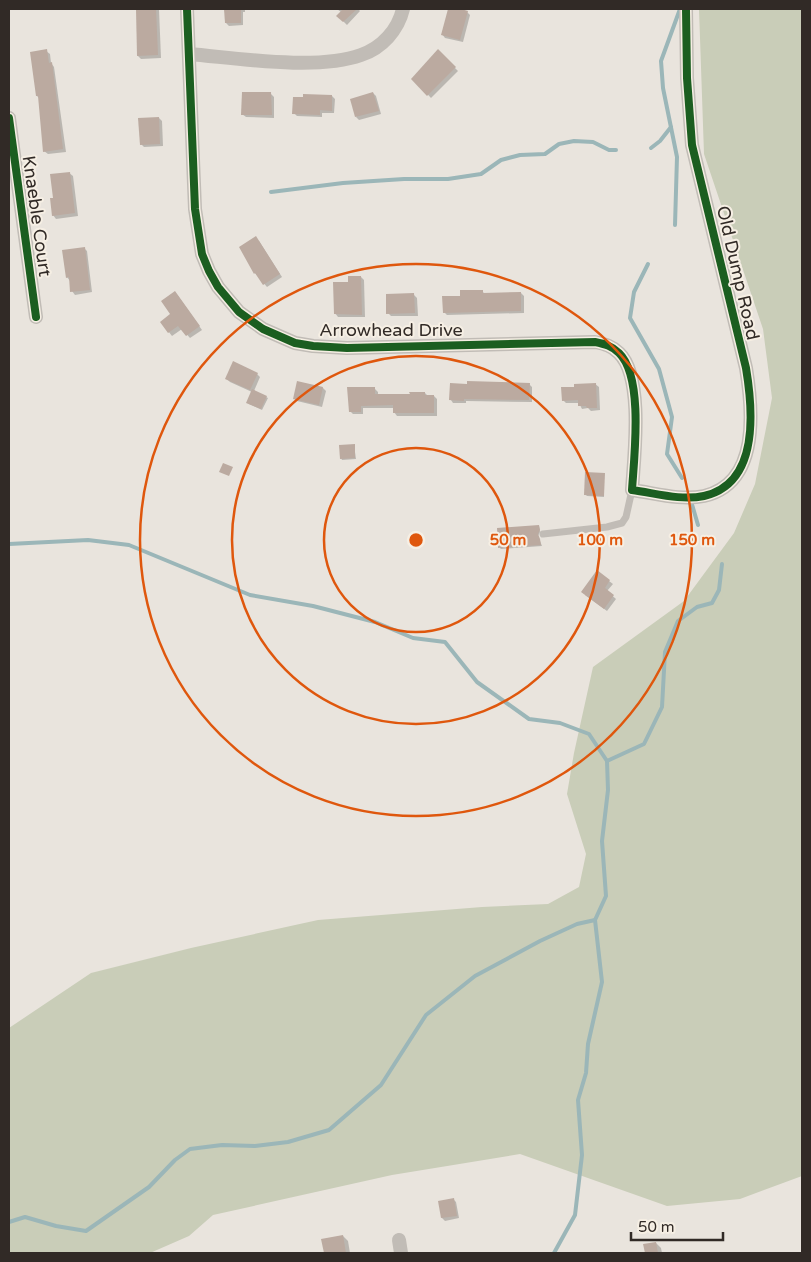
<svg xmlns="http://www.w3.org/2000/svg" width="811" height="1262" viewBox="0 0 811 1262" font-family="'Varela Round',sans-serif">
  <rect width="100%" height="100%" fill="#e9e4dd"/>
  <path fill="#c9cdb8" d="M 699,9 L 802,9 L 802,1176 L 740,1199 L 667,1206 L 520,1154 L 392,1175 L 213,1215 L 189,1236 L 150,1253 L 9,1253 L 9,1028 L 91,973 L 191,948 L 318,920 L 482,907 L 548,904 L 579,887 L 586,854 L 567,794 L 574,753 L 593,667 L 684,601 L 734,533 L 755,484 L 772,398 L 763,329 L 704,154 Z"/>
  <g fill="#0003">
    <path d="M 137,9 L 159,9 L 161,58 L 141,59 L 138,56 Z"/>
    <path d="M 225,9 L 245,9 L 245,12 L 243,12 L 243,25 L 229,26 L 226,23 Z"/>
    <path d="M 337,9 L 358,9 L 360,11 L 347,25 L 338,16 L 341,12 Z"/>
    <path d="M 449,9 L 467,12 L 470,15 L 463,42 L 445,38 L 442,34 Z"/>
    <path d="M 46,51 L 50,54 L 51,63 L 54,67 L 66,152 L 48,154 L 44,151 L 39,98 L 37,96 Z"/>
    <path d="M 438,51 L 458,71 L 431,98 L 413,79 Z"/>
    <path d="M 373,93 L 376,96 L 381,114 L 359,120 L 356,117 Z"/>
    <path d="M 271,94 L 274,97 L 274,118 L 246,117 L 242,114 Z"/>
    <path d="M 332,96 L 335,99 L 334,113 L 322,113 L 322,117 L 297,116 L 294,113 Z"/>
    <path d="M 159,118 L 162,121 L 163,146 L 144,147 L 141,144 Z"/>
    <path d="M 69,173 L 73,176 L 78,216 L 56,219 L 53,215 L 54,199 Z"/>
    <path d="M 259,241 L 282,277 L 267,287 L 255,273 Z"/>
    <path d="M 84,248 L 87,251 L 92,292 L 75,295 L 72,291 L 70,281 L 67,277 Z"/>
    <path d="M 361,277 L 364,280 L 365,317 L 338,317 L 335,313 L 350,283 Z"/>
    <path d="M 482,291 L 485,294 L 521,293 L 524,296 L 524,313 L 447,315 L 444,312 L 462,297 Z"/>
    <path d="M 414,295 L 417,298 L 418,316 L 391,316 L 388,313 Z"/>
    <path d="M 178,296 L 202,330 L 190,338 L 182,329 L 172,336 L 161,322 L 172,315 Z"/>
    <path d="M 257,374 L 260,377 L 254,391 L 268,398 L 262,410 L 249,404 L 252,392 L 230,382 L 227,379 Z"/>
    <path d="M 298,382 L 323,388 L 326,391 L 322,407 L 297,401 L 294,398 Z"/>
    <path d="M 529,384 L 532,387 L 532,402 L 466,401 L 466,403 L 453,403 L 451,400 Z"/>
    <path d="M 595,384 L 599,387 L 600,410 L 591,411 L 588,408 L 582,409 L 579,403 L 566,403 L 563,400 L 575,388 Z"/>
    <path d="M 375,389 L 378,392 L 378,396 L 411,396 L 425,393 L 428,396 L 434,396 L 437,399 L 437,416 L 397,416 L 394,412 L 394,408 L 363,408 L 363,414 L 353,414 L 350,411 Z"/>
    <path d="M 354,445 L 356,459 L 342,460 L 341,458 Z"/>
    <path d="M 604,474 L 604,497 L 587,496 L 585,494 Z"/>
    <path d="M 539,526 L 540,532 L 538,536 L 542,546 L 501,549 L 500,548 L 498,530 Z"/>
    <path d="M 597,572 L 613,584 L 607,591 L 616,599 L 607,611 L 585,595 Z"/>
    <path d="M 453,1199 L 456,1202 L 459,1218 L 445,1221 L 442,1218 L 439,1202 Z"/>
    <path d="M 343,1236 L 348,1241 L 350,1253 L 325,1253 L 323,1240 Z"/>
    <path d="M 656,1243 L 661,1248 L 662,1253 L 646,1253 L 645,1245 Z"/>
  </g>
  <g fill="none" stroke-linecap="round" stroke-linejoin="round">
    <g stroke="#9bb6b8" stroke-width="4">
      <path d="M 651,148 L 660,141 L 671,127"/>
      <path d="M 271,192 L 343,183 L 404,179 L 448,179 L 481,174 L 501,160 L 520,155 L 545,154 L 559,144 L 574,141 L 593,142 L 609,150 L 616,150"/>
      <path d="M 675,225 L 677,157 L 663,88 L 661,61 L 680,9"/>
      <path d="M 648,264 L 634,292 L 630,318 L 659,369 L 672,417 L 667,454 L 682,478"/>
      <path d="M 691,501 L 698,525"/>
      <path d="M 9,544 L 88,540 L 129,545 L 250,595 L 313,606 L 375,622 L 413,638 L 445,642 L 477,682 L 529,719 L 560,723 L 589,734 L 607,761 L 608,790 L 602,841 L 606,896 L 595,920 L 602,982 L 588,1044 L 586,1073 L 578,1100 L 582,1155 L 575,1215 L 554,1253"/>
      <path d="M 607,761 L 644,744 L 662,707 L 665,652 L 678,621 L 697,607 L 712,603 L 719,590 L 722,564"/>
      <path d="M 9,1222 L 25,1217 L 56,1226 L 86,1231 L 149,1187 L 175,1160 L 190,1149 L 222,1145 L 255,1146 L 288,1142 L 329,1130 L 381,1085 L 426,1015 L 475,976 L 540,941 L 577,924 L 595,920"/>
    </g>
  </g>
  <g fill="#bbaaa0">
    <path d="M 136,9 L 156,9 L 158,55 L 137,56 Z"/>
    <path d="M 224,9 L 241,9 L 241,23 L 225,23 Z"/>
    <path d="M 343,9 L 357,9 L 343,22 L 336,16 Z"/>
    <path d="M 448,9 L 461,9 L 468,11 L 460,40 L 441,35 Z"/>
    <path d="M 47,49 L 49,63 L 52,62 L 63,149 L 43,152 L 38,96 L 36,96 L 30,52 Z"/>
    <path d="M 438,49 L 456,67 L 427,96 L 411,79 Z"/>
    <path d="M 242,92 L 271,92 L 272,115 L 241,115 Z"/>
    <path d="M 373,92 L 379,111 L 355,117 L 350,99 Z"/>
    <path d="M 303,94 L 332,95 L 332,111 L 320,110 L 320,115 L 292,114 L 293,97 L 303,97 Z"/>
    <path d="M 159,117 L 160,144 L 140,145 L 138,118 Z"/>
    <path d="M 70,172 L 75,213 L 52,216 L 50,198 L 53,198 L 50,174 Z"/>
    <path d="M 256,236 L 280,274 L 263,285 L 255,273 L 254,274 L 239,247 Z"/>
    <path d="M 85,247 L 90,290 L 70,292 L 69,277 L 66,278 L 62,250 Z"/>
    <path d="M 348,276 L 361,276 L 362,315 L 334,314 L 333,282 L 348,282 Z"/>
    <path d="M 460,290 L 483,290 L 483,293 L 521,292 L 521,311 L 443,313 L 442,296 L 460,296 Z"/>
    <path d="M 175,291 L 200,326 L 186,336 L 178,326 L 168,333 L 160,322 L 170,314 L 161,301 Z"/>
    <path d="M 414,293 L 415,313 L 386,314 L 386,294 Z"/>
    <path d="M 233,361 L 258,373 L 250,390 L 225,379 Z"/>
    <path d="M 297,381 L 323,387 L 319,405 L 293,399 Z"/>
    <path d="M 467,381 L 530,383 L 529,400 L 464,399 L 464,401 L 449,400 L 450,383 L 467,384 Z"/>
    <path d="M 596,383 L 597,408 L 587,408 L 586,406 L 578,406 L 578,400 L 562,401 L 561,387 L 574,387 L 574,384 Z"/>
    <path d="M 347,387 L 375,387 L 375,394 L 410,394 L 409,392 L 425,392 L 425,395 L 434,395 L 434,413 L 393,413 L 393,405 L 361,406 L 361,412 L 349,412 Z"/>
    <path d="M 252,389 L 267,396 L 261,409 L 246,403 Z"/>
    <path d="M 355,444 L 355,458 L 340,459 L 339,445 Z"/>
    <path d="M 223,463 L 233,467 L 229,476 L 219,472 Z"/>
    <path d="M 585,472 L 605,473 L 604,496 L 584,495 Z"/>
    <path d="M 539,525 L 540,530 L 538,534 L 540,539 L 541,545 L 498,548 L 497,528 Z"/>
    <path d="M 597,570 L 610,580 L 605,588 L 614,595 L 604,609 L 581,592 Z"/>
    <path d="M 454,1198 L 457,1216 L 441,1218 L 438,1201 Z"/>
    <path d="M 343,1235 L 346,1253 L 324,1253 L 321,1239 Z"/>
    <path d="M 656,1242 L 658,1253 L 645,1253 L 643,1244 Z"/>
  </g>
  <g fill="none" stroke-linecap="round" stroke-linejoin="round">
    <path stroke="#c1bcb6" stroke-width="7" d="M 543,534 L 607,527 L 622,523 L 626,517 L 632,490"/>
    <g stroke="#c1bcb6" stroke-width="14">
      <path d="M 187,9 L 195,209 L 202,254 L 209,271 L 218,287 L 239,312 L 263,329 L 295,343 L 313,346 L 347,348 L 595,342 C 605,344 612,346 619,353 C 644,377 634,458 632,490 C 655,493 681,501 704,496 C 760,483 753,410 746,368 L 692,145 L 687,78 L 686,9"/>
      <path d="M 189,54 C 237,58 316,71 361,55 C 382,48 398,30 403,9"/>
      <path d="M 9,118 L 36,317"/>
      <path d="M 399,1240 L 401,1253"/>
    </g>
    <g stroke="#f6efe4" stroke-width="11">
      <g id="cycleway">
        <path d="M 187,9 L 195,209 L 202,254 L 209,271 L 218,287 L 239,312 L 263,329 L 295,343 L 313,346 L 347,348 L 595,342 C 605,344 612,346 619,353 C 644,377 634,458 632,490 C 655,493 681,501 704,496 C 760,483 753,410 746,368 L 692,145 L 687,78 L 686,9"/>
        <path d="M 9,118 L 36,317"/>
      </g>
    </g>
    <use href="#cycleway" stroke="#1b5e20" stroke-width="8"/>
  </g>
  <g fill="none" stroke="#df570d" stroke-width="2.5">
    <circle cx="416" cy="540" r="92"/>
    <circle cx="416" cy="540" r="184"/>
    <circle cx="416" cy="540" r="276"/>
  </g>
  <g text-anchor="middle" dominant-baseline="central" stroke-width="4" stroke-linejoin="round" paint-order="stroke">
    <g font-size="18" fill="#312a26" stroke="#f6efe4">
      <text transform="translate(37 216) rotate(82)">Knaeble Court</text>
      <text transform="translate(738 273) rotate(77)">Old Dump Road</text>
      <text x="391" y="330">Arrowhead Drive</text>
    </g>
  </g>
  <circle cx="416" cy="540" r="8" fill="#df570d" stroke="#f6efe4" stroke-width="2.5"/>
  <g font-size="15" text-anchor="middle" font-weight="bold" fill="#df570d" stroke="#f6efe4" stroke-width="4" stroke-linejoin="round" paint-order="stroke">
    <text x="508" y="545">50 m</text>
    <text x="600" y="545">100 m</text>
    <text x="692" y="545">150 m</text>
  </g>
  <rect width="811" height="1262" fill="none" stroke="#312a26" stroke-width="20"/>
  <path d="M631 1232v8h92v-8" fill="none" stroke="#312a26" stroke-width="2.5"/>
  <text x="638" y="1232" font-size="15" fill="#312a26" stroke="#f6efe4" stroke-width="4" paint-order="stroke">50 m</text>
</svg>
